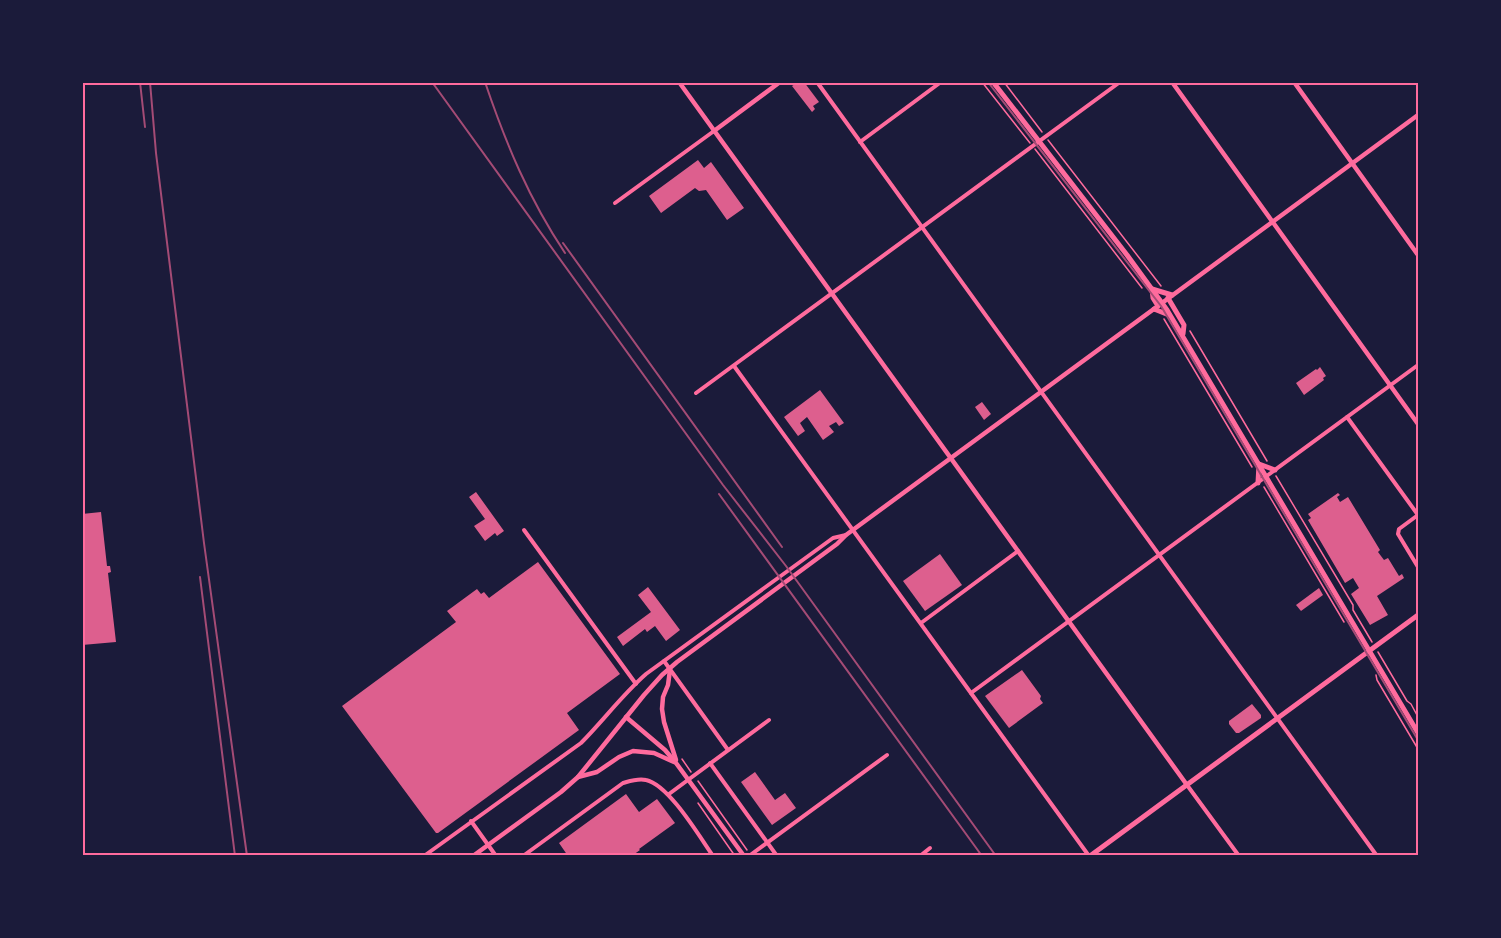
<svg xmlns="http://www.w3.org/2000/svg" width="1501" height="938" viewBox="0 0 1501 938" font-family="Rubik,sans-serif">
  <rect width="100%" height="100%" fill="#1b1b3a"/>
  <g fill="#dd5f8e">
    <path d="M 798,82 L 804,82 L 819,102 L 813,106 L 815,109 L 812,112 L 792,86 Z"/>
    <path d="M 698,160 L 704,168 L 711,162 L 744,208 L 727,220 L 706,190 L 699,191 L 695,188 L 661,213 L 649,196 Z"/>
    <path d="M 1320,367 L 1326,376 L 1323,378 L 1324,380 L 1304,395 L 1296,383 L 1316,369 L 1317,370 Z"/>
    <path d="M 820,390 L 844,423 L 839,426 L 836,422 L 829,426 L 834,432 L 823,440 L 807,417 L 800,423 L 805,431 L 798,436 L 784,417 Z"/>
    <path d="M 982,402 L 991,414 L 984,420 L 975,407 Z"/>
    <path d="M 476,492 L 504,531 L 497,536 L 495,533 L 485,541 L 474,526 L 485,519 L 469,497 Z"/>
    <path d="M 1338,493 L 1340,495 L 1337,497 L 1340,502 L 1348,497 L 1380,550 L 1378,552 L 1384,560 L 1388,558 L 1399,576 L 1402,574 L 1404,578 L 1377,596 L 1388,615 L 1370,625 L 1351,594 L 1359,588 L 1353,578 L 1345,583 L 1308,520 L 1311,518 L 1308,514 Z"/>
    <path d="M 101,512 L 107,566 L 110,566 L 111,572 L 108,573 L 116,642 L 82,645 L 82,514 Z"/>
    <path d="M 940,554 L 962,585 L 925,611 L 903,581 Z"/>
    <path d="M 538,562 L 620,674 L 567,713 L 579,730 L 438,833 L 436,833 L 342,706 L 456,622 L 447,611 L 477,589 L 481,594 L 484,592 L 489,598 Z"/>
    <path d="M 648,587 L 680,630 L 666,641 L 655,626 L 647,632 L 645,629 L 623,646 L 617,637 L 651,612 L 638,595 Z"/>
    <path d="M 1319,588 L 1323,595 L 1301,611 L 1296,605 Z"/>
    <path d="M 1022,670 L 1041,696 L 1040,699 L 1043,703 L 1009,728 L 985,696 Z"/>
    <path d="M 1252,704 L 1261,715 L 1261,718 L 1239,733 L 1236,733 L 1229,724 L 1229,721 Z"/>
    <path d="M 755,772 L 775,800 L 785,793 L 796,808 L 772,825 L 741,782 Z"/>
    <path d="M 626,794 L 639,812 L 657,799 L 675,823 L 639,849 L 640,850 L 633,855 L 633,856 L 568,856 L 559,843 Z"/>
  </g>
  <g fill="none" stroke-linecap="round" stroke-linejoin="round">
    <g stroke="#ff6b9d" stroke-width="1.5">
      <path d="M 982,82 L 1030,143"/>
      <path d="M 1004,82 L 1042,132"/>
      <path d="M 1048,140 L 1161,286"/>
      <path d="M 1035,149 L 1142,288"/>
      <path d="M 1164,319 L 1252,467"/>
      <path d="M 1190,331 L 1267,461"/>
      <path d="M 1276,476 L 1353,605 L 1353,610 L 1372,642"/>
      <path d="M 1264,487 L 1344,622"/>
      <path d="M 1378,652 L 1407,701 L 1411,704 L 1418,717"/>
      <path d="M 1376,675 L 1377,680 L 1418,749"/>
      <path d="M 682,759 L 691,772"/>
      <path d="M 698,781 L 747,850"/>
      <path d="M 698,803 L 735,856"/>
    </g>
    <g stroke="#ff6b9d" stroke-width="4">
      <path d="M 817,82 L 1377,856"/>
      <path d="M 860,142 L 941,82"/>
      <path d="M 615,203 L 714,131"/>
      <path d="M 734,366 L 1089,856"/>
      <path d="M 696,393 L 1120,82"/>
      <path d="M 1347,417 L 1418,515 L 1399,529 L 1398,534 L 1418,567"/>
      <path d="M 524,530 L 636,684"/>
      <path d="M 921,623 L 1018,551"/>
      <path d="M 664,661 L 728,750"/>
      <path d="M 971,693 L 1418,365"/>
      <path d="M 710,763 L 777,856"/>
      <path d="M 1187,785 L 1239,856"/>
      <path d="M 669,794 L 769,720"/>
      <path d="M 471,821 L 496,856"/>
      <path d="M 424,856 L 581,743 C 603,721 622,695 646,674 L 833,538 L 846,535"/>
      <path d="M 523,856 L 623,783 C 630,781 638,778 646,780 C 669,785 699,836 713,856"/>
      <path d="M 749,856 L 887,755"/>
      <path d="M 920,856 L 930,848"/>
    </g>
    <g stroke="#ff6b9d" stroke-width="4.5">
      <path d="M 679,82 L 1187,785"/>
      <path d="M 1172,82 L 1418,424"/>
      <path d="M 1294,82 L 1418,255"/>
      <path d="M 714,131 L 780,82"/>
      <path d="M 670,670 L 668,685 L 663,697 L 662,709 L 664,722 L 676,760"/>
      <path d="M 626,717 L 665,750 L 676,763 L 744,856"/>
      <path d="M 578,777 L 597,772 L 619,757 L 633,751 L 654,753 L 674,762"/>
      <path d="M 473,856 L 561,792 L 578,777 L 644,695 L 662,675 L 677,662 L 837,544 L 846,535 L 1418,115"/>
    </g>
    <g stroke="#ff6b9d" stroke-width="5">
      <path d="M 993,82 L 1127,255 L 1167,310 L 1418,733"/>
      <path d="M 1418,82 L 1418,83"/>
      <path d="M 1168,298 L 1184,325 L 1183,334"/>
      <path d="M 1158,306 L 1153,298 L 1152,289 L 1172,295"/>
      <path d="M 1154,309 L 1169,315"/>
      <path d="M 1258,483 L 1259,464 L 1275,470"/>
      <path d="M 1090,856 L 1418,615"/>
    </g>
    <g stroke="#a44b75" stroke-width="2">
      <path d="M 140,82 L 145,127"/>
      <path d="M 150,82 L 156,153 L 204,543 L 247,856"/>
      <path d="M 432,82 L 723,485 L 786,566 L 996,856"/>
      <path d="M 485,82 C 506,144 529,199 565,253"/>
      <path d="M 988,82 L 1161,306 L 1418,740"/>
      <path d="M 563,243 L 782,547"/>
      <path d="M 719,494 L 982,856"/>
      <path d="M 200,577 L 235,856"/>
    </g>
  </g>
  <rect width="1501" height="938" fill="none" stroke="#1b1b3a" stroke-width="168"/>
  <rect x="84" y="84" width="1333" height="770" fill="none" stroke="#ff6b9d" stroke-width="2"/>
</svg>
